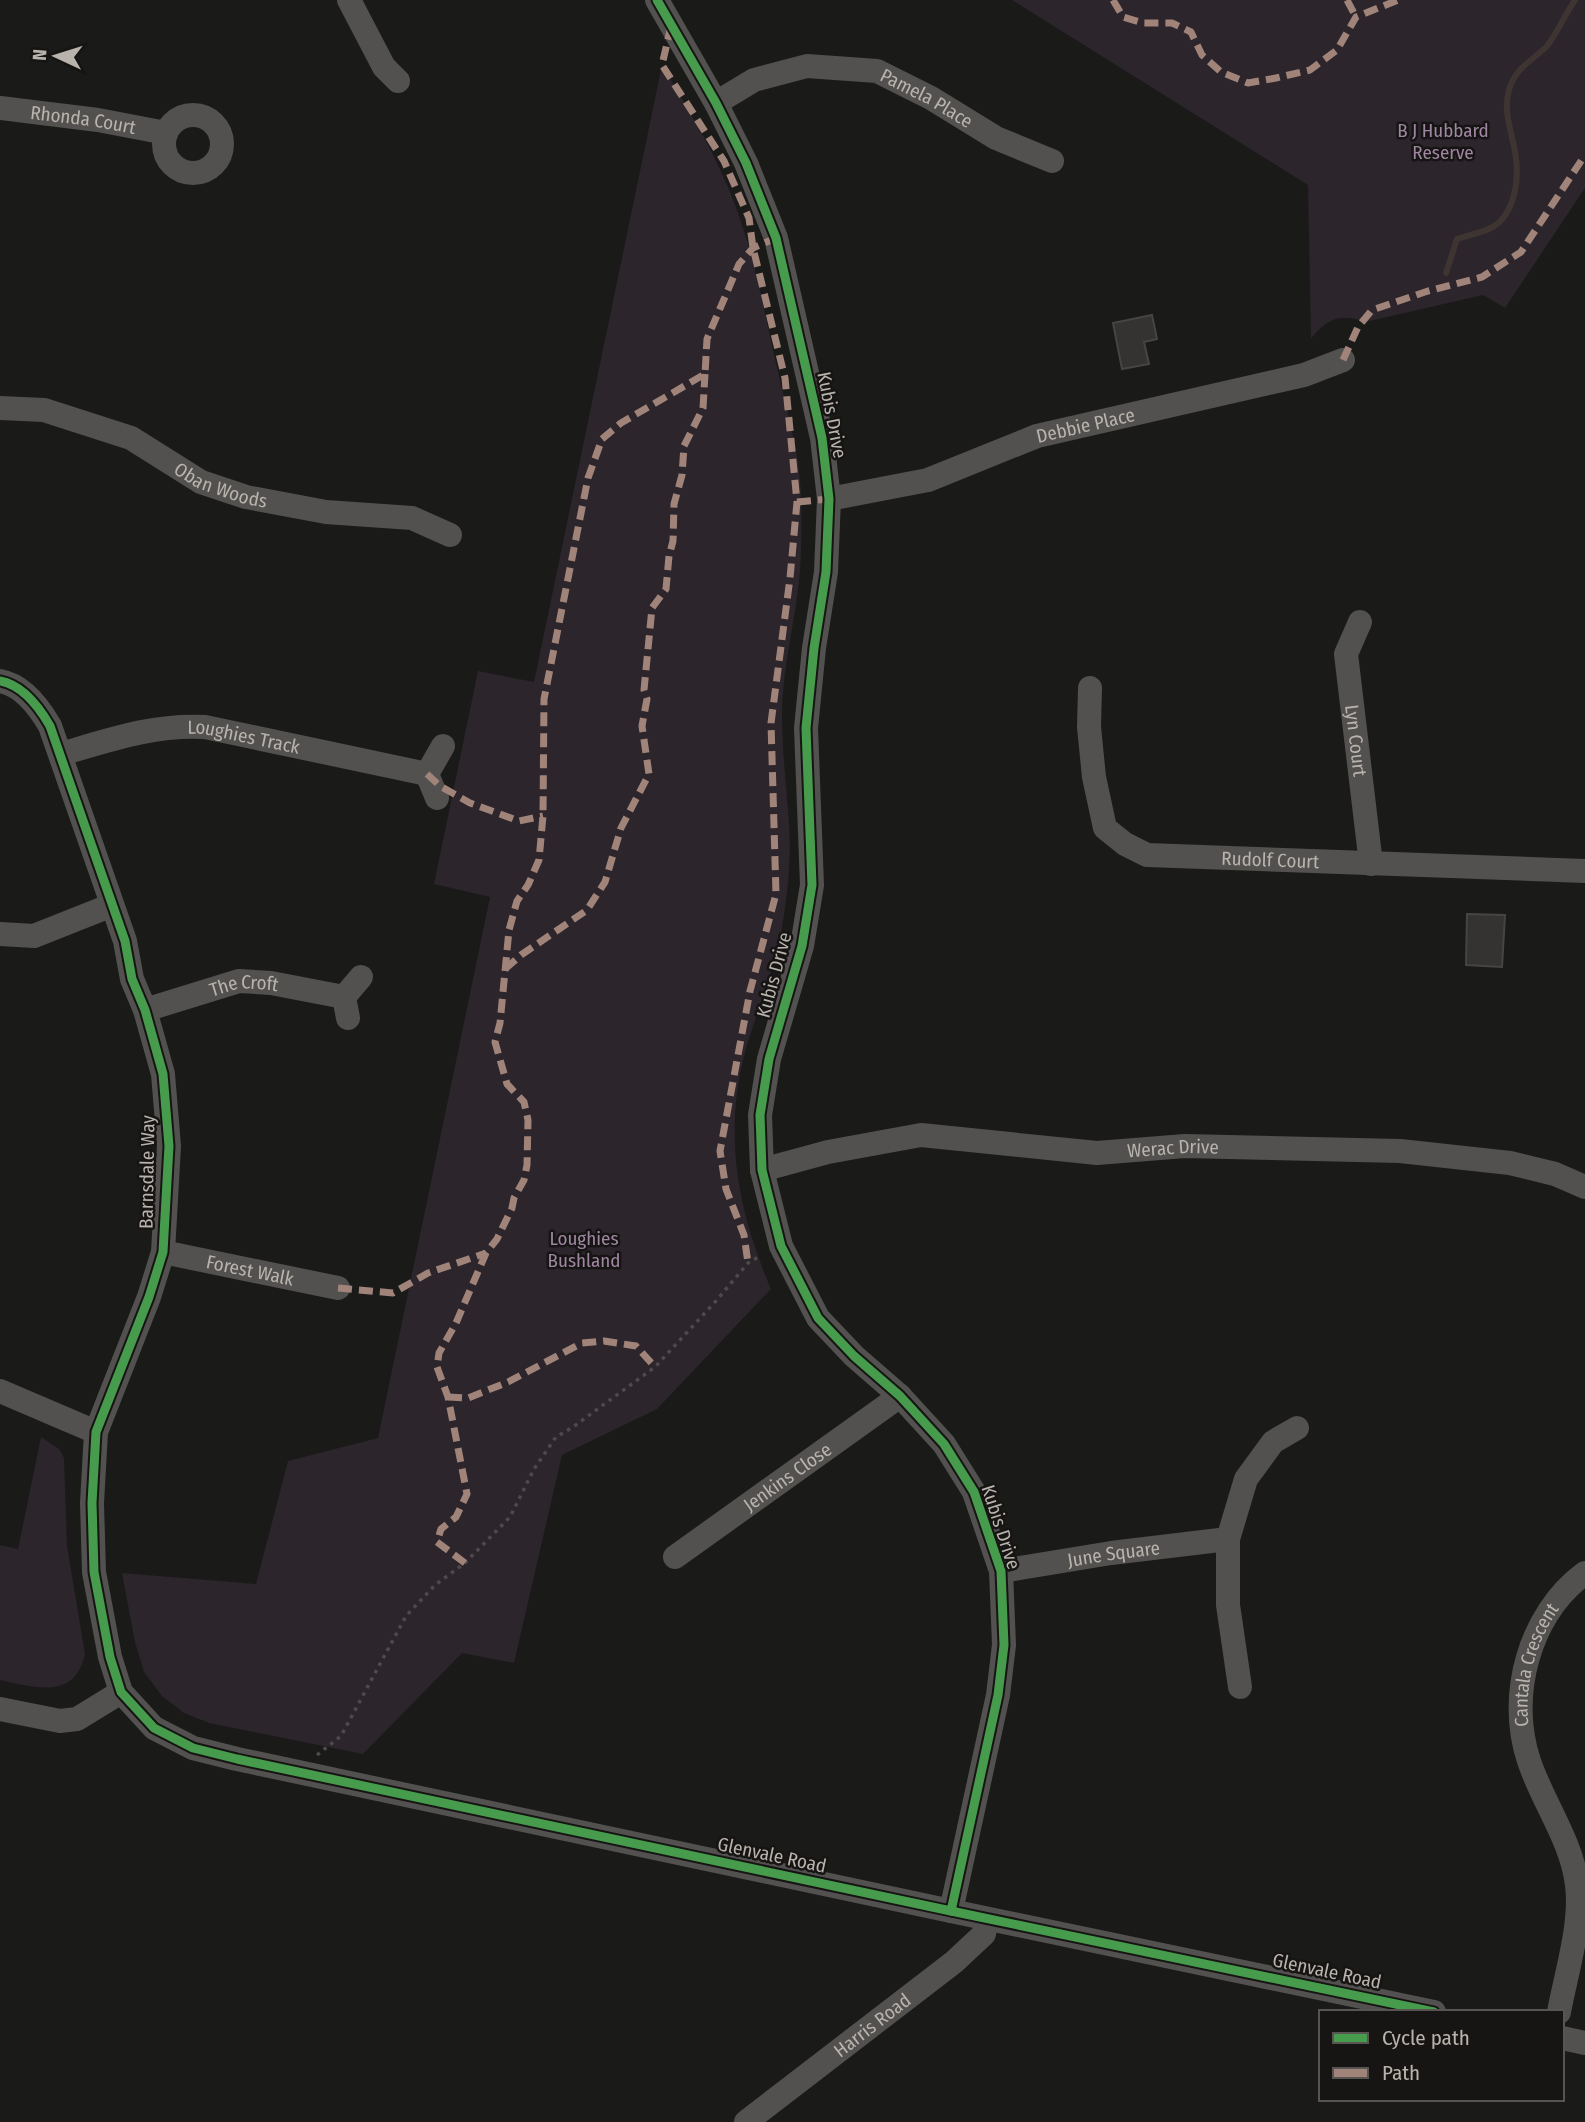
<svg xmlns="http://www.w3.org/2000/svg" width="1585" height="2122" viewBox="0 0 1585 2122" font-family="'Fira Sans Condensed',sans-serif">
  <rect width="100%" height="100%" fill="#1a1a19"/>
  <g fill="#2c252c">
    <path d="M 1012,0 L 1585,0 L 1585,188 L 1505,308 L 1483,295 L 1365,322 C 1342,313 1326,318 1311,339 L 1308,185 Z"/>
    <path d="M 662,65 C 683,101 706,137 723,176 C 748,230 760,288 772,346 C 781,386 792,425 798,464 C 802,491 802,520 801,547 C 801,604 782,659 782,717 C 782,753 787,789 789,825 C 791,852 789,880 785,907 C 780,954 762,997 748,1042 C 722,1128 736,1207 771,1289 L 657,1409 L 562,1455 L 514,1663 L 462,1653 L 363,1754 L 209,1723 L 184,1713 L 162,1696 L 144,1672 L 135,1642 L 122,1573 L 256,1584 L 288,1461 L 378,1438 L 490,897 L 434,884 L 478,671 L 534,682 Z"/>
    <path d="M 41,1437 L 59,1449 L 64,1458 L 67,1546 L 85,1654 C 75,1701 34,1687 0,1680 L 0,1545 L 18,1549 Z"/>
  </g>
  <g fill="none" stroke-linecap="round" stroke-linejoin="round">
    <path stroke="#3e3532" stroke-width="6" d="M 1446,273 L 1457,239 C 1468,235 1482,233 1493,227 C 1514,214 1519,182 1516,159 C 1514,136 1502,114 1509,90 C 1515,68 1532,61 1547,46 C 1556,35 1566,13 1575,0"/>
  </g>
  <g fill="#343332" stroke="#464543" stroke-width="2">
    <path d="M 1152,315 L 1157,339 L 1144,342 L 1149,364 L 1122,369 L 1113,323 Z"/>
    <path d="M 1467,914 L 1505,915 L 1502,967 L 1466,965 Z"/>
  </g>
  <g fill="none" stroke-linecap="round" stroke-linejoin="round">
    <path stroke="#4d4b4a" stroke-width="3.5" stroke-dasharray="3.5 5" stroke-linecap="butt" d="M 317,1755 L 341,1736 L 406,1616 L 435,1585 L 465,1563 L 510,1517 L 534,1469 L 556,1437 L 573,1427 L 655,1367 L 716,1301 L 748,1263 L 760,1256"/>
    <g stroke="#52514f" stroke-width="24">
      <path d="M 349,0 L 384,67 L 398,81"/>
      <path d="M 657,0 L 716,103 L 746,163 L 776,238 L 822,438 L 829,499 L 826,572 L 814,648 L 806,728 L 812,885 L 802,946 L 769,1059 L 760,1115 L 762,1170 L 781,1246 L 818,1318 L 854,1356 L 900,1396 L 944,1444 L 974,1492 L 1001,1571 L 1004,1645 L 998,1695 L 951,1911"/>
      <path id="s1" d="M 716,103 L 754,80 L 807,66 L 877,71 L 931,98 L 996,138 L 1052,161"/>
      <path id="s2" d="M 0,108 L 98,120 L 166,133"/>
      <circle cx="193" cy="144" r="29"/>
      <path id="s3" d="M 0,408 L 44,410 L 131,438 L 201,482 L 246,497 L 326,512 L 412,518 L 450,535"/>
      <path id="s4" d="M 829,499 L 928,480 L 1037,436 L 1304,375 L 1343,360"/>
      <path id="s5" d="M 1360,622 L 1346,654 L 1371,864"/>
      <path d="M 0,681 C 23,685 39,707 50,726 L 125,941 L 132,979 L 145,1010 L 163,1074 L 169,1146 L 163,1252 L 149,1297 L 96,1432 L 92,1503 L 94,1572 L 110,1657 L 121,1692 L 154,1728 L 193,1748 L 237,1759 L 951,1911 L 1434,2012"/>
      <path id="s6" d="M 1090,688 L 1089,727 L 1094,777 L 1105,828 L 1125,844 L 1147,855 L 1585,871"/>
      <path id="s7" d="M 61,754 C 109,740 155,724 205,727 L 427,774"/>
      <path d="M 437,798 L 427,774 L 443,746"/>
      <path d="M 0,934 L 34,936 L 112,905"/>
      <path id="s8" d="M 145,1010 L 239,981 L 271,983 L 344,997"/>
      <path d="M 348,1018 L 344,997 L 361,977"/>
      <path id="s9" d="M 762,1170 L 828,1152 L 921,1135 L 1097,1153 L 1185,1146 L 1400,1151 L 1510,1163 L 1555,1174 L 1585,1187"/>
      <path id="s10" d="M 163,1252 L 338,1288"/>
      <path d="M 0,1391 L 96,1432"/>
      <path id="s11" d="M 675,1557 L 900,1396"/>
      <path id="s12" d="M 1001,1571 L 1111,1553 L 1228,1539"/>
      <path d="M 1240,1687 L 1228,1605 L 1228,1539 L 1246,1479 L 1273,1442 L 1297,1428"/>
      <path d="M 0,1709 L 60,1721 L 77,1719 L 121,1692"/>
      <path id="s13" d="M 1559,2012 C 1566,1974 1582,1924 1577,1885 C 1572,1841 1543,1803 1529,1761 C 1507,1696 1529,1614 1585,1573"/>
      <path d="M 1562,2038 L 1585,2043"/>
      <path id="s14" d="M 746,2122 L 954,1962 L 984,1934 L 987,1919"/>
    </g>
    <g stroke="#a18479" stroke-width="7" stroke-dasharray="14 7" stroke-linecap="butt">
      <path d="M 1113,0 L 1123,17 L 1143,23 L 1172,23 L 1191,32 L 1202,55 L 1221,72 L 1248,83 L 1276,78 L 1310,70 L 1337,50 L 1356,17 L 1398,0"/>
      <path d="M 1347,0 L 1356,17"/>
      <path d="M 671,26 L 662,65 L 724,161 L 749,218 L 753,248 L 785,378 L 797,502 L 790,578 L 771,723 L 776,894 L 750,991 L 720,1151 L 726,1189 L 744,1235 L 748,1263"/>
      <path d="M 1343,360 L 1358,327 L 1372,310 L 1428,291 L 1482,277 L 1521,252 L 1585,155"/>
      <path d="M 797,502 L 829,499"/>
      <path d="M 427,774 L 440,786 L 470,803 L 519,821 L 543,816"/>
      <path d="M 505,969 L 521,955 L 587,910 L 605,882 L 621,828 L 649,774 L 642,726 L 647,699 L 644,690 L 652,608 L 666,589 L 669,556 L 673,541 L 674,504 L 682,475 L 684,446 L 703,408 L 705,374"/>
      <path d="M 338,1288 L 393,1293 L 428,1273 L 486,1253"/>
      <path d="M 448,1397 L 468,1398 L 508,1382 L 582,1343 L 604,1341 L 636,1346 L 655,1367"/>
      <path d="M 465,1563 L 437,1542 L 441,1529 L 456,1517 L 467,1494 L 448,1397 L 437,1367 L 439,1353 L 456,1323 L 486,1253 L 497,1239 L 512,1208 L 514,1198 L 524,1180 L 527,1165 L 528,1120 L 524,1102 L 507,1084 L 495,1042 L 500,1023 L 509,930 L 517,901 L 528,885 L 539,860 L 543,816 L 544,699 L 588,478 L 602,439 L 621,423 L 705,374 L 707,339 L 739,264 L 753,248 L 776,238"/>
    </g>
    <g stroke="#161514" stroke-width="13">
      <g id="cycleway">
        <path d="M 657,0 L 716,103 L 746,163 L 776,238 L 822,438 L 829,499 L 826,572 L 814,648 L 806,728 L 812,885 L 802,946 L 769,1059 L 760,1115 L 762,1170 L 781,1246 L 818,1318 L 854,1356 L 900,1396 L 944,1444 L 974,1492 L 1001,1571 L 1004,1645 L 998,1695 L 951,1911"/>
        <path d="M 0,681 C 23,685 39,707 50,726 L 125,941 L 132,979 L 145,1010 L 163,1074 L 169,1146 L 163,1252 L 149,1297 L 96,1432 L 92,1503 L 94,1572 L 110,1657 L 121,1692 L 154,1728 L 193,1748 L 237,1759 L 951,1911 L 1434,2012"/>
      </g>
    </g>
    <use href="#cycleway" stroke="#469c4c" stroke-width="9"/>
  </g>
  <g text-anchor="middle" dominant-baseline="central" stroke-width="5" stroke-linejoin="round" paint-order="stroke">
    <g font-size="19" fill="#b9b3ad" stroke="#161514">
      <text stroke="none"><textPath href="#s1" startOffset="226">Pamela Place</textPath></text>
      <text stroke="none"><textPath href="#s2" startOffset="84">Rhonda Court</textPath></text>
      <text transform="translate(832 415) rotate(79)">Kubis Drive</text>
      <text stroke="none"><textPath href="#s4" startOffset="268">Debbie Place</textPath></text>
      <text stroke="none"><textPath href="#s3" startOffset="238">Oban Woods</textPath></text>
      <text stroke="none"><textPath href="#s7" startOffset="187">Loughies Track</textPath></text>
      <text stroke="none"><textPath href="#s5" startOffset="122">Lyn Court</textPath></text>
      <text stroke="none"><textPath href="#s6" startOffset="315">Rudolf Court</textPath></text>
      <text transform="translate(774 975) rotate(-75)">Kubis Drive</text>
      <text stroke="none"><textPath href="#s8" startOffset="103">The Croft</textPath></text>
      <text stroke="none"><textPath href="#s9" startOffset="416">Werac Drive</textPath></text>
      <text transform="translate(147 1172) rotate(-89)">Barnsdale Way</text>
      <text stroke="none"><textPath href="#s10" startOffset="89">Forest Walk</textPath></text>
      <text stroke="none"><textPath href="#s11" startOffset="138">Jenkins Close</textPath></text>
      <text transform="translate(1001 1527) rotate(72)">Kubis Drive</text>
      <text stroke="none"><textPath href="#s12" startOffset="114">June Square</textPath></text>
      <text stroke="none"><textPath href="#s13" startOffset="362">Cantala Crescent</textPath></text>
      <text transform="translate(772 1855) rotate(12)">Glenvale Road</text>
      <text transform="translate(1327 1971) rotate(12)">Glenvale Road</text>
      <text stroke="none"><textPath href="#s14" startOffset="159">Harris Road</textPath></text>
    </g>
    <g font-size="19" fill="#9f86a1" stroke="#161514">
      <text x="1443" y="130">B J Hubbard<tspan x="1443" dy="22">Reserve</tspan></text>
      <text x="584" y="1238">Loughies<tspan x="584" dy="22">Bushland</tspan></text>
    </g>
  </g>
  <rect x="1319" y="2010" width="245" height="91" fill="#161514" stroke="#575451" stroke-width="2"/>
  <rect x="1333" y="2033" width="35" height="10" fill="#469c4c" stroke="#575451" stroke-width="2"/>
  <text x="1382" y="2045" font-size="21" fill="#b9b3ad">Cycle path</text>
  <rect x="1333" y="2068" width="35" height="10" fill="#a18479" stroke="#575451" stroke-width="2"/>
  <text x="1382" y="2080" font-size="21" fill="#b9b3ad">Path</text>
  <g transform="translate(56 56) rotate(274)" stroke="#161514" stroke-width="5" paint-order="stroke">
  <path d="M0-5L12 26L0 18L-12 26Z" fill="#b9b3ad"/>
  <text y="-10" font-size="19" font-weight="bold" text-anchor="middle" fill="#b9b3ad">N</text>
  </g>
</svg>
